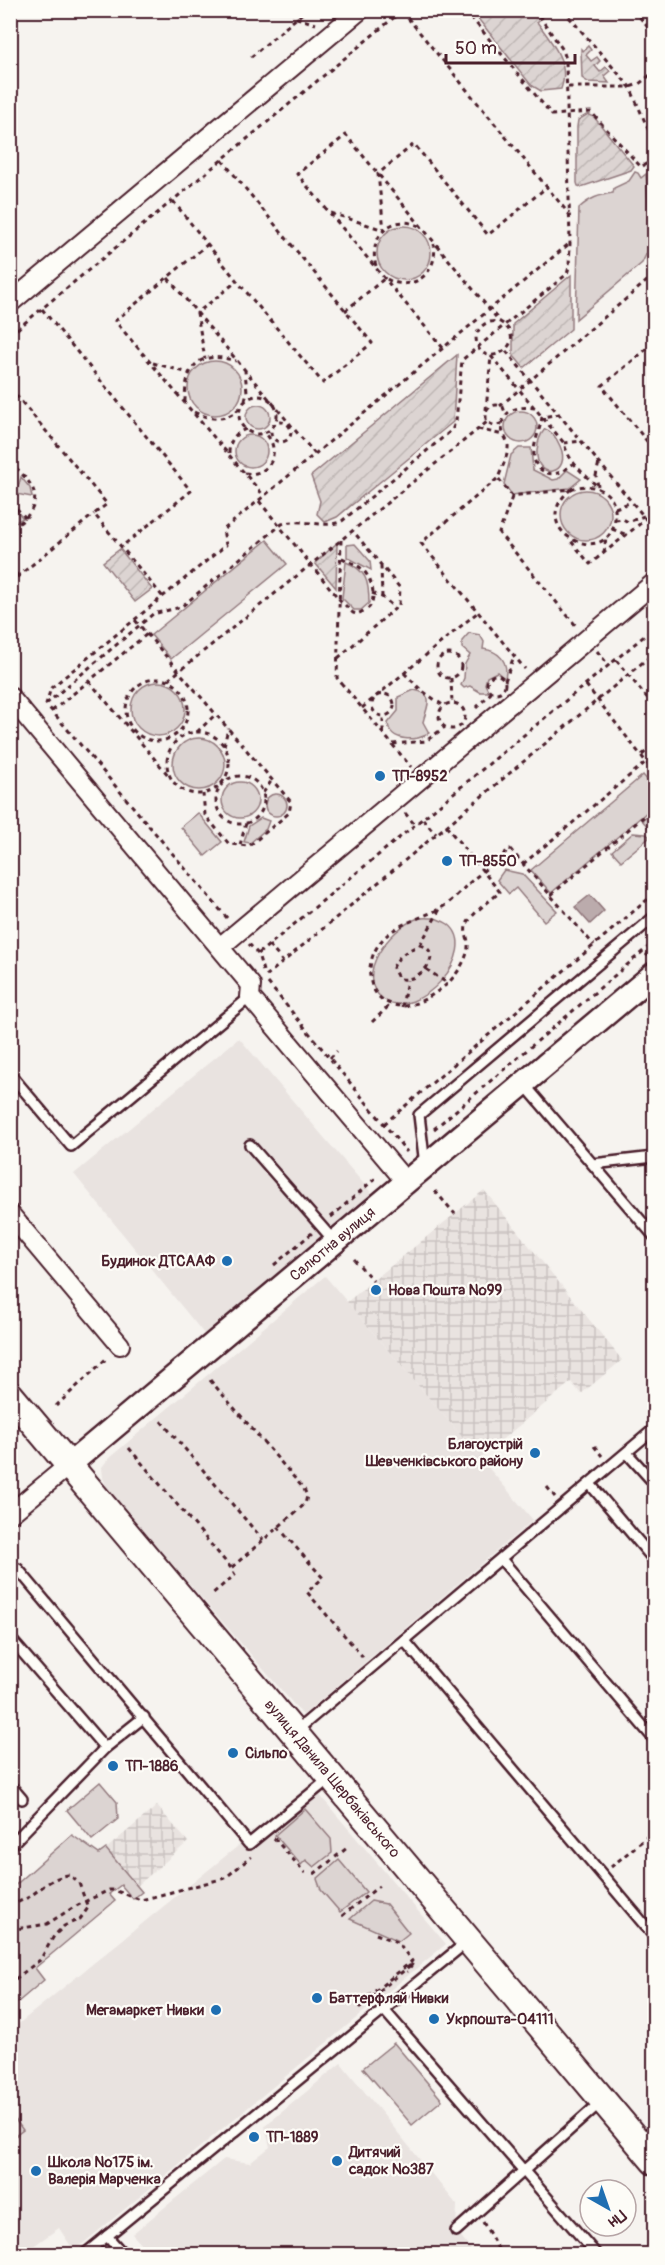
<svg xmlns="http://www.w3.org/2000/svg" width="665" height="2265" viewBox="0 0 665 2265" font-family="Pangolin,sans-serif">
  <defs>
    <pattern id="industrial-grid" width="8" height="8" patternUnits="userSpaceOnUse" patternTransform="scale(1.5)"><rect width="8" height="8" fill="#e9e3e0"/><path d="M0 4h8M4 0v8" fill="none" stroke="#c9c2c0"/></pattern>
    <pattern id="garden-furrows" width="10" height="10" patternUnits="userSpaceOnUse" patternTransform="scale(1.5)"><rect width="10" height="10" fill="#dcd4d2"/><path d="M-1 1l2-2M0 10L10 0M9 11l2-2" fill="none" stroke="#beb6b4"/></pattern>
  </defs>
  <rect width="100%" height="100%" fill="#f6f3ef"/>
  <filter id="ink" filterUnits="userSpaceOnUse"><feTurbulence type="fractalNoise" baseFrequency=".0167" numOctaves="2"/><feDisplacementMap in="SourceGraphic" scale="12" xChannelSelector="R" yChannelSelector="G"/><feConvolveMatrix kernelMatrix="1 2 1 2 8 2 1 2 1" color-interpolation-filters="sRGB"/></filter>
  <g filter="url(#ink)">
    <g fill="#e9e3e0">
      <path d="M 239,1038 L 374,1196 L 205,1335 L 74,1174 Z"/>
      <path d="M 325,1276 L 533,1520 L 303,1715 L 108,1490 L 103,1478 L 102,1467 L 109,1458 Z"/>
      <path d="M 312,1786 L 446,1944 L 74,2251 L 59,2228 L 22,2254 L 11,2254 L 11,2030 Z"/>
      <path d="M 341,2063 L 457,2205 L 456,2231 L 474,2254 L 150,2254 L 132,2234 L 224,2159 L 250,2163 L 270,2147 L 265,2126 Z"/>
    </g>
    <g fill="url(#industrial-grid)">
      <path d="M 484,1190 L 622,1360 L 581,1394 L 571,1382 L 480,1458 L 347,1302 Z"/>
      <path d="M 157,1806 L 188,1842 L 137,1886 L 106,1849 Z"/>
    </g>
    <g fill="#dcd4d2" stroke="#937a7e" stroke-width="1.5">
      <path d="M 635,172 L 638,173 L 641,178 L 646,174 L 651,244 L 642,263 L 576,319 L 579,208 C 590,198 599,195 613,193 L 614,188 L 629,181 Z"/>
      <circle cx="404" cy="253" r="27"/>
      <circle cx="215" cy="388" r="27"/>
      <circle cx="258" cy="417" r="12"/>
      <circle cx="521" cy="427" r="16"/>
      <path d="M 545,429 C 552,431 557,439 560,446 C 573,475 535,482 537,451 C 538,442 539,436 545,429 Z"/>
      <circle cx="251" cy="451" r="16"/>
      <path d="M 519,448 L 531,448 L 533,470 L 553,480 L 558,479 L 567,470 L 581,479 L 570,488 L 512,495 L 504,484 L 511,455 Z"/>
      <path d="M 21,477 L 30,488 L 32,497 L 16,494 Z"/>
      <circle cx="586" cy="515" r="25"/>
      <path d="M 11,505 L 23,518 L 11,525 L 10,525 Z"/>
      <path d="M 267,540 L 287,564 L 171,659 L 151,635 Z"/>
      <path d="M 355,544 L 370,561 L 371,570 L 347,557 L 347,545 Z"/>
      <path d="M 346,562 C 366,570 369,581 369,603 L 361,610 L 354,610 L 342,598 Z"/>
      <path d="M 469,633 L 480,635 L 484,642 L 483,649 C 500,651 509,662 505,679 L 497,672 L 487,677 L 485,684 L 489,692 L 480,692 L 470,686 L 464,688 L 461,685 L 464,678 L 465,664 L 470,655 L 462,648 L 462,641 Z"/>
      <circle cx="158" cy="709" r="27"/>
      <path d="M 414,690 C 437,694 426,708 423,722 L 429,733 C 418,742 389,742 388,723 L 398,711 L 398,697 Z"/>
      <circle cx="199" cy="764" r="26"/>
      <path d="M 643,775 L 654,788 L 654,806 L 551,893 L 531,870 Z"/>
      <circle cx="240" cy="800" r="18"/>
      <circle cx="276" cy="805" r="11"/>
      <path d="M 654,810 L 654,834 L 642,820 Z"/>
      <path d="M 198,813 L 222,842 L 205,856 L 181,827 Z"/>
      <path d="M 261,818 L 269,821 L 266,829 L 250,843 L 244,842 L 249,826 Z"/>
      <path d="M 633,833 L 646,834 L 650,837 L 621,861 L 612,851 Z"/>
      <path d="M 504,870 L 522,874 L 557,911 L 544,921 L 516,888 L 509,894 L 497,880 Z"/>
      <path d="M 435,918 C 439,920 444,921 448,924 C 483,951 417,1023 383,999 C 352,976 391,928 416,919 C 422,917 429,918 435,918 Z"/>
      <path d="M 100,1782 L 117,1802 L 118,1819 L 92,1840 L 67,1810 Z"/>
      <path d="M 305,1809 L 331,1839 L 332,1853 L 314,1867 L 306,1860 L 301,1865 L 275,1835 Z"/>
      <path d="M 72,1835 L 99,1854 L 106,1849 L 142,1892 L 133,1899 L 121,1885 L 109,1894 L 115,1901 L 35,1968 L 44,1980 L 11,2008 L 11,1889 Z"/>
      <path d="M 339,1860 L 366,1892 L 340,1912 L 321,1890 L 317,1879 Z"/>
      <path d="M 371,1901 L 386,1904 L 409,1933 L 399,1941 L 350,1919 Z"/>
      <path d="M 394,2043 L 442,2100 L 412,2125 L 363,2068 Z"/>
      <path d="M 11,2114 L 23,2130 L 11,2139 L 10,2139 Z"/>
    </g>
    <g fill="url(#garden-furrows)" stroke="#937a7e" stroke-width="1.5">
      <path d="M 472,11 L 550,11 L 537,22 C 551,41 571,64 561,89 L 541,91 L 531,85 Z"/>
      <path d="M 588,46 L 591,50 L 586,55 L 591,61 L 597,57 L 600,61 L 595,66 L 600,72 L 606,67 L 610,71 L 604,76 L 609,83 L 588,82 L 582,78 L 581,49 L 583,51 Z"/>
      <path d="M 588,114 L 594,117 L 634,166 L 631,170 L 581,187 L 578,186 L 577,183 L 577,127 L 578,120 Z"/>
      <path d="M 571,275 L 571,329 L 524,368 L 513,355 L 513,324 Z"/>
      <path d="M 457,355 L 453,422 L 337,517 L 325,522 L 317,514 L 320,501 L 311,476 Z"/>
      <path d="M 337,543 L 336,588 L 315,563 Z"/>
      <path d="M 120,549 L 152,589 L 135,602 L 103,562 Z"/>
    </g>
    <path fill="#bbabac" stroke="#8e7378" stroke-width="1.5" d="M 590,895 L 604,911 L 590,924 L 575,907 Z"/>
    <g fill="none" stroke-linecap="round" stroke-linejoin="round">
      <g stroke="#4a1f2b" stroke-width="14">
        <g id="service">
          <path d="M 10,1074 L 71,1146 L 250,997"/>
          <path d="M 524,1084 L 654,1236"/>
          <path d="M 250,1145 L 335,1242"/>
          <path d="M 593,1164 L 654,1157"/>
          <path d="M 425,1165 L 419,1115 L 654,917"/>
          <path d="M 627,1453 L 654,1483"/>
          <path d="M 590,1484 L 654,1560"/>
          <path d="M 501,1559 L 654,1739"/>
          <path d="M 10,1575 L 18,1569 L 249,1844 L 330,1778"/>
          <path d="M 10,1638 L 105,1748"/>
          <path d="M 404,1640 L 654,1936"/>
          <path d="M 296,1731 L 654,1429"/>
          <path d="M 10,1785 L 22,1799"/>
          <path d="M 10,1846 L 105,1748 L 144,1717"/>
          <path d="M 384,2010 L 596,2254"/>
          <path d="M 640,2141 L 654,2129"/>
          <path d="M 456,2231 L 602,2101"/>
          <path d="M 107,2236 L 123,2254"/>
          <path d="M 85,2254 L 468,1941"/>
        </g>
      </g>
      <g stroke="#4a1f2b" stroke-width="22">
        <g id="minor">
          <path d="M 10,303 L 360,10"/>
          <path d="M 10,697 L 251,985 L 250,997 L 406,1182"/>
          <path d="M 220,947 L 654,583"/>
          <path d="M 10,1214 L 120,1345"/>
          <path d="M 10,1514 L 69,1465"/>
        </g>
      </g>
      <g stroke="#4a1f2b" stroke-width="27">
        <g id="tertiary">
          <path id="s1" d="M 69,1465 L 654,974"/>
        </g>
      </g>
      <g stroke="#4a1f2b" stroke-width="30">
        <g id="secondary">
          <path id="s2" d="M 10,1395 L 654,2161"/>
        </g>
      </g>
      <g stroke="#4a1f2b" stroke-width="3" stroke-dasharray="4.5 4.5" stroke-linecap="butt">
        <path d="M 291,10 L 297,18 L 316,24"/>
        <path d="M 465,10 L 552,115 L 591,112 L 641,167 L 654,159"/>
        <path d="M 563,10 L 630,87 L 654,143"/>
        <path d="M 634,10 L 654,35"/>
        <path d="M 402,11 L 569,214"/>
        <path d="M 251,57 L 306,10"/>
        <path d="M 568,87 L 630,87 L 639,84 L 654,72"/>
        <path d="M 222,160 L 372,343 L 323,383 L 237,281"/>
        <path d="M 173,201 L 237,281 L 197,313 L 205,359"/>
        <path d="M 331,213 L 384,230 L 378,174 L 414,144 L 488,235 L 547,187"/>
        <path d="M 208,244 L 115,321 L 264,496"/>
        <path d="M 376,266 C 368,239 390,212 419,226"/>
        <path d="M 168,278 L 315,454"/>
        <path d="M 654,300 L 650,319 L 654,325"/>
        <path d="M 42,309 L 191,491 L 121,547"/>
        <path d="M 345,311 L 385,278 C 411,294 439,274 434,244"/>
        <path d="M 10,335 L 403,10"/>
        <path d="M 654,343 L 602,386 L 654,450"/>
        <path d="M 443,348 L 297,174 L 346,135 L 500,322 C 536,344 475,377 476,335 C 481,324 488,320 500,322"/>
        <path d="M 506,351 L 646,519 L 590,564 L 570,540"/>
        <path d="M 491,356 L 564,443 C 569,463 583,473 598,487"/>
        <path d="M 153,363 L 189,373"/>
        <path d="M 10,388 L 107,504 L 94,514 L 163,597"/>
        <circle cx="258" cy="415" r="19"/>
        <path d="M 245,400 L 247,392 L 245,371"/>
        <path d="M 185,402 C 185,365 199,350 236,361"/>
        <path d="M 500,406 L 654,275"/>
        <path d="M 535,408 C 520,406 503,408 502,427 C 502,434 507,439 508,445 C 509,454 501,470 498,478 L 512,496 L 571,489 C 592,481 618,491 615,518 C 611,572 521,531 571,489"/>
        <path d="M 486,410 L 491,356"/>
        <path d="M 194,412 C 211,420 225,422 240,408"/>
        <path d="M 560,414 L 542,417 C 540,433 524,460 543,471 C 555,478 563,471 573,464"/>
        <circle cx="281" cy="432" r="10"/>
        <path d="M 502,423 C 495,427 489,425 486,419 L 486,412 C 490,405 496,403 503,407 L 506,415"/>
        <path d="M 478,429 L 503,435"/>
        <path d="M 564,443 L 582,441"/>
        <path d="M 229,453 C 229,441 235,433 246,429"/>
        <path d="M 10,461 C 17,469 27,478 32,487 C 41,504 26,522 10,528"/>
        <path d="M 245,473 C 271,478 283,449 264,432"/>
        <path d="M 497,479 L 421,543 L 525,669"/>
        <path d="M 598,486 L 596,476 L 599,462"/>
        <path d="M 10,494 L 13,484 L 12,463"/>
        <path d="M 512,497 L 499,533 L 577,627"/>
        <path d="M 259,501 L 339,599 L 353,613 L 357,614 C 361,612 368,610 370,606 C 377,596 371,577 362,569 C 356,564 348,561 340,557"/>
        <path d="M 10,502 L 26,518"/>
        <path d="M 615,508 L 632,502"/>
        <path d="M 615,520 L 623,519 L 628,522 L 644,516"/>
        <path d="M 612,529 L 627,535"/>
        <path d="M 341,540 L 337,678 L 411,767"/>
        <path d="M 604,553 L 606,537"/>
        <path d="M 10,566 L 18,576"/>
        <path d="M 381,566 L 382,597"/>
        <path d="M 10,583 L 94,514"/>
        <path d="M 372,593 L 382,597 L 395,608"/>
        <path d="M 135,620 L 291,802 L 289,813 L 249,846 L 229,844 L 205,815 L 203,794"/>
        <path d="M 597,651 L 609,666"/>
        <circle cx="449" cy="666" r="12"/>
        <path d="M 338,658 L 399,605 L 400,588 L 353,531"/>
        <path d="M 616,660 L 654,706"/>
        <path d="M 404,673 L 421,690 L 444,706"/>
        <circle cx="496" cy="684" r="9"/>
        <path d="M 451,678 L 452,704"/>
        <circle cx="157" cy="710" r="31"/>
        <path d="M 168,680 L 487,422"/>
        <path d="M 89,681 L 169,776"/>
        <path d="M 505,681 L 514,656"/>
        <path d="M 586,685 L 654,772"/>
        <circle cx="383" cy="705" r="11"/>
        <circle cx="452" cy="716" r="13"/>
        <path d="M 46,704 L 153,614 L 181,607 L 282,524 C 302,517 323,530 342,521 L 452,430 L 456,421 L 462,360 L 567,274 L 569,267 L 570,243 L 566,59 L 563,50 L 535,10"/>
        <path d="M 362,708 L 478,612"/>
        <path d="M 476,708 L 492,692"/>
        <path d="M 52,711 L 147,634"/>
        <path d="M 197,732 L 216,714"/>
        <path d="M 383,732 L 383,716"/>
        <circle cx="198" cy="763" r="31"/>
        <path d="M 393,744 L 426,741 L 445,727"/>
        <path d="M 224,746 L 228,728"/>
        <path d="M 642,755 L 654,745"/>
        <circle cx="240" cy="800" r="24"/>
        <path d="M 263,793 L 272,780"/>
        <path d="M 405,813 L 415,825"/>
        <path d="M 423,819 L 436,834"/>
        <path d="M 446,826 L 500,892 C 490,901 473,912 467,924 C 463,932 469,938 468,946 C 468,959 455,977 446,985 C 434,994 416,1007 401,1006 C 368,1004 362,968 379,944 C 394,923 419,920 441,908 C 451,902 460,892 468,884 C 482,872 496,860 510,849 L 594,945"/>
        <path d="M 240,845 L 246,823"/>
        <path d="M 523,864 L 646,762"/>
        <path d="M 551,895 L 654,808"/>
        <path d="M 227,918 L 46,704 L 51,688 L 226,545 L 223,530 L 570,243"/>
        <path d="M 249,944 L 258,954"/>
        <path d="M 269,945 L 283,962"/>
        <path d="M 420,945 C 447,952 418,986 398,978 L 393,968 C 398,955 408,950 420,945 Z"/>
        <path d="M 420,945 L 440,909"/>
        <path d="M 646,956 L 654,948"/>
        <path d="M 426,969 L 447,983"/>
        <path d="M 263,971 L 258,954 L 654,628"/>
        <path d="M 266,976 L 654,653"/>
        <path d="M 268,983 L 407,1152"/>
        <path d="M 402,1007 L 407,980"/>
        <path d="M 372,1022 L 391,1004"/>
        <path d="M 330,1058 L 337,1051"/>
        <path d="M 384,1124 L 654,894"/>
        <path d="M 434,1129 L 654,942"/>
        <path d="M 435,1191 L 455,1214"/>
        <path d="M 331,1217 L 378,1176"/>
        <path d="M 354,1259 L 373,1281"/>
        <path d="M 274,1265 L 312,1233"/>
        <path d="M 210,1380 L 304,1489 L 307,1496 L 305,1504 L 231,1568"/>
        <path d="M 56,1406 L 108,1357"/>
        <path d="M 161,1421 L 263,1540"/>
        <path d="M 594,1446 L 602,1456"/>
        <path d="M 129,1448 L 231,1568 L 235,1575 L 212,1594"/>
        <path d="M 547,1487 L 555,1497"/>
        <path d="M 278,1527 L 323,1578 L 307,1592 L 363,1657"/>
        <path d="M 274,1838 L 305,1873"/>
        <path d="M 611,1867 L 654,1831"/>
        <path d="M 314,1874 L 347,1848"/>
        <path d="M 10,1907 C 16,1903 23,1900 29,1897 C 42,1888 52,1877 69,1875 L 79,1883 L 88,1908 L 80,1919 L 64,1926 L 54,1936 L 40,1960 L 10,1983"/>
        <path d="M 342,1916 L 379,1886"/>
        <path d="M 10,1930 L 47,1924 L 74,1907 L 109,1890 L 114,1890 L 141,1900 L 225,1878 L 251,1857"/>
        <path d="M 376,1934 L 397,1942 L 412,1961 L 358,2005 L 360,2007 L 413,1963 L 407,1972"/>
        <path d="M 483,2222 L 501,2254"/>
      </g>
      <use href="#service" stroke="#fdfcf7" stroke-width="9"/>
      <use href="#minor" stroke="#fdfcf7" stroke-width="18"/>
      <use href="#tertiary" stroke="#fdfcf7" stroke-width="22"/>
      <use href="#secondary" stroke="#fdfcf7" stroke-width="26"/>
    </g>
  </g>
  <g fill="#1f6fb2" stroke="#fdfcf7" stroke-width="2">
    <circle cx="380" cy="776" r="6"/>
    <circle cx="447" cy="861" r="6"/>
    <circle cx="227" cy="1261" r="6"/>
    <circle cx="376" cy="1290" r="6"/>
    <circle cx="535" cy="1453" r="6"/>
    <circle cx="233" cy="1753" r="6"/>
    <circle cx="113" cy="1766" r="6"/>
    <circle cx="317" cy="1998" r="6"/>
    <circle cx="216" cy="2010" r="6"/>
    <circle cx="434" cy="2019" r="6"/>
    <circle cx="254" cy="2137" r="6"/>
    <circle cx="337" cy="2161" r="6"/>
    <circle cx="36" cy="2171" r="6"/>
  </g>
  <g text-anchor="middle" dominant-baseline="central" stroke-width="4.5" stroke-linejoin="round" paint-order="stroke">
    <g font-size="15" font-weight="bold" fill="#4a1f2b" stroke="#fdfcf7" text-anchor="start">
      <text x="392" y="776">ТП-8952</text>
      <text x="459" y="861">ТП-8550</text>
      <text x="215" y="1261" text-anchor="end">Будинок ДТСААФ</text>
      <text x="388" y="1290">Нова Пошта №99</text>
      <text x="523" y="1444" text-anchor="end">Благоустрій<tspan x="523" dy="17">Шевченківського району</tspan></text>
      <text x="245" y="1753">Сільпо</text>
      <text x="125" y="1766">ТП-1886</text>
      <text x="329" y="1998">Баттерфляй Нивки</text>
      <text x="204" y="2010" text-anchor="end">Мегамаркет Нивки</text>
      <text x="446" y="2019">Укрпошта-04111</text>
      <text x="266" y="2137">ТП-1889</text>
      <text x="349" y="2152">Дитячий<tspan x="349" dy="17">садок №387</tspan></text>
      <text x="48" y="2162">Школа №175 ім.<tspan x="48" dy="17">Валерія Марченка</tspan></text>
    </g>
    <g font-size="15" fill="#4a1f2b" stroke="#fdfcf7">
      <text stroke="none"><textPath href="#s1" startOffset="344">Салютна вулиця</textPath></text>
      <text stroke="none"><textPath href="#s2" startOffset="501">вулиця Данила Щербаківського</textPath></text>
    </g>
  </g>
  <rect width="665" height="2265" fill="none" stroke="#fdfcf7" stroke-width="36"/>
  <rect x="18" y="18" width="629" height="2229" fill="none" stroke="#4a1f2b" stroke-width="2" filter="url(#ink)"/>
  <g transform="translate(608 2208) rotate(140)"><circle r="28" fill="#fdfcf7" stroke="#b5a4a5" stroke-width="1.5"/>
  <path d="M0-4.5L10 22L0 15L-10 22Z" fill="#1f6fb2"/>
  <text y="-9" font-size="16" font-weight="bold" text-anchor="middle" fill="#4a1f2b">Пн</text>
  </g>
  <path d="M446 54v9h129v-9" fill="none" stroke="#4a1f2b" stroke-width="3"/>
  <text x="455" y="54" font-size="18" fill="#4a1f2b" stroke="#fdfcf7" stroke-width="4.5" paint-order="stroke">50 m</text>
</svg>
